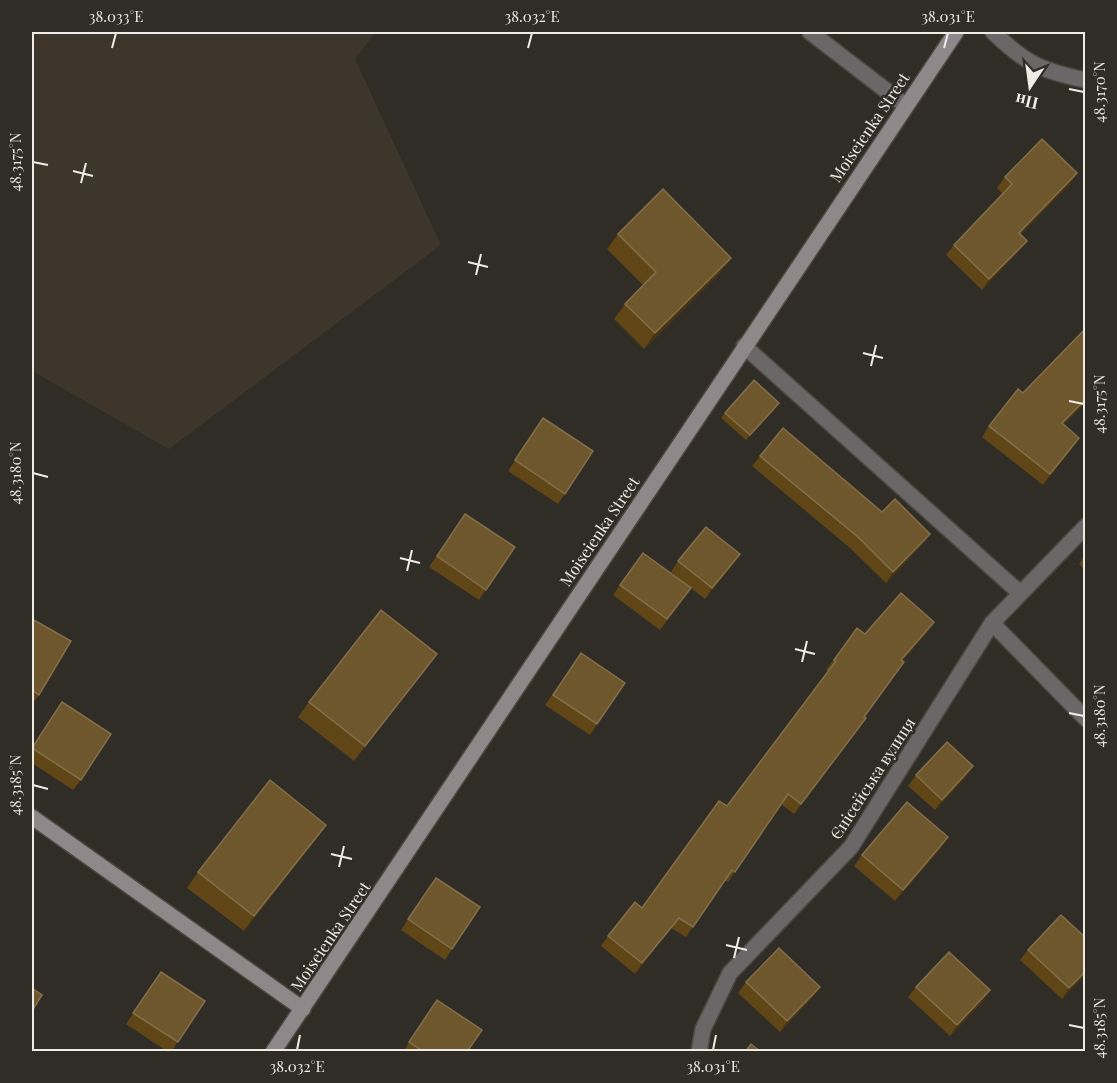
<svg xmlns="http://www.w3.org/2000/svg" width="1117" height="1083" viewBox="0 0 1117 1083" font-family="'Playfair Display',serif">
  <rect width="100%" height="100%" fill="#302c26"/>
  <path fill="#3e362b" d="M 32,32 L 376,32 L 355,59 L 441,245 L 169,449 L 32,371 Z"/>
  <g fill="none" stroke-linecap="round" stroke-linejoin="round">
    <g stroke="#4b4741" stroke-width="18">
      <g id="lane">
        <path d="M 993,32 C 1025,63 1041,71 1086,80"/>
        <path d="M 992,623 L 1086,719"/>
      </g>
    </g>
    <g stroke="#4b4741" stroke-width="18">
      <g id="street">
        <path d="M 810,32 L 905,105"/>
        <path d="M 744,346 L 1020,593"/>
        <path d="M 699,1052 L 703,1029 L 730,973 L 851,847 L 992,623 L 1086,526"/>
      </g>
    </g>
    <g stroke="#4b4741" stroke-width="18">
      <g id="secondary">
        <path d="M 32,817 L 303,1009"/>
        <path d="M 273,1052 L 956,32"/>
      </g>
    </g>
    <use href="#lane" stroke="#6b6769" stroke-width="15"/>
    <use href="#street" stroke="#6b6769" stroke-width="15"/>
    <use href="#secondary" stroke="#8e888b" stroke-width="15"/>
  </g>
  <g fill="#604617">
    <path d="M 1077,173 L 1070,184 L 1020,235 L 1019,251 L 982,290 L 946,255 L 954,245 L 1003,194 L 997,188 L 1005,177 Z"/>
    <path d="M 618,234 L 731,258 L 720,273 L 644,349 L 614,319 L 625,304 L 643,285 L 607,249 Z"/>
    <path d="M 1086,328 L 1086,402 L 1063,425 L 1072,448 L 1043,485 L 982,437 L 989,426 Z"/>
    <path d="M 775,408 L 746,440 L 721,418 L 725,413 Z"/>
    <path d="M 543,418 L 593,451 L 558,504 L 508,471 Z"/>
    <path d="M 760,456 L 882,512 L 930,534 L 923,544 L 886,583 L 850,548 L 752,466 Z"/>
    <path d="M 465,514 L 515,547 L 479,600 L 429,567 Z"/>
    <path d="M 643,553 L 691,588 L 660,630 L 613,595 Z"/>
    <path d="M 1086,554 L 1086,571 L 1079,564 Z"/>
    <path d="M 678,561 L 733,564 L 705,599 L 671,572 Z"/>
    <path d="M 32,619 L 39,695 L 32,705 Z"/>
    <path d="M 934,622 L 927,633 L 902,661 L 864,717 L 866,718 L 859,728 L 794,814 L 781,804 L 728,882 L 725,880 L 686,937 L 671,928 L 635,974 L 601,946 L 608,936 L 642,908 L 727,806 L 829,671 L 826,670 L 857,628 L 865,634 Z"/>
    <path d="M 581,653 L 625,683 L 590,735 L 545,705 Z"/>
    <path d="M 426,669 L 354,761 L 298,717 L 309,702 Z"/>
    <path d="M 62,702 L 81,780 L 73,790 L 32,763 L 32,748 Z"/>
    <path d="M 973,766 L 966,777 L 935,810 L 908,786 L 916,775 Z"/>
    <path d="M 326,825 L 315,840 L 244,931 L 187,888 L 198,872 Z"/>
    <path d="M 948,837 L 941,848 L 895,901 L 854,866 L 862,855 Z"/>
    <path d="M 436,878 L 480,907 L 445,960 L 401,930 Z"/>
    <path d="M 1028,950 L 1086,974 L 1062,999 L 1020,960 Z"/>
    <path d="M 161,972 L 205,1001 L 171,1052 L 168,1052 L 126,1024 Z"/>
    <path d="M 746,982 L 813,997 L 780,1032 L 738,993 Z"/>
    <path d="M 916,987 L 983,1001 L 950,1036 L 908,997 Z"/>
    <path d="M 437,1000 L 467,1052 L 403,1052 Z"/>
  </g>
  <g fill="#463413">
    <path d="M 1077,173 L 1070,184 L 1011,244 L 1019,233 Z"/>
    <path d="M 1027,241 L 1019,251 L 982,290 L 989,279 Z"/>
    <path d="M 731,258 L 720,273 L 644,349 L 655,333 Z"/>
    <path d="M 1086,399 L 1086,402 L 1054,434 L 1062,423 Z"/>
    <path d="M 1079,438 L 1072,448 L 1043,485 L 1050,474 Z"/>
    <path d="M 930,534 L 923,544 L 886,583 L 893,572 Z"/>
    <path d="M 740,554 L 733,564 L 705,599 L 712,588 Z"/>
    <path d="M 934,622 L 927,633 L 894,670 L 901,660 Z"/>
    <path d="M 437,654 L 426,669 L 354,761 L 365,746 Z"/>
    <path d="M 973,766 L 966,777 L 935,810 L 942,800 Z"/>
    <path d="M 326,825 L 315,840 L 244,931 L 254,916 Z"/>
    <path d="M 948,837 L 941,848 L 895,901 L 903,890 Z"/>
    <path d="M 679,918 L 671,928 L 635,974 L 642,963 Z"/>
    <path d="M 1086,971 L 1086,974 L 1062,999 L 1069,988 Z"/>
    <path d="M 820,987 L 813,997 L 780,1032 L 787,1021 Z"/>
    <path d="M 990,990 L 983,1001 L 950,1036 L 957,1025 Z"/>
  </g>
  <g fill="#6f572d" stroke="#836f4a" stroke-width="1.5">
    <path d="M 1042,139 L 1077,173 L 1019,233 L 1027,241 L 989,279 L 954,245 L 1012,184 L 1005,177 Z"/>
    <path d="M 663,189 L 731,258 L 655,333 L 625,304 L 656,272 L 618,234 Z"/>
    <path d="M 1086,328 L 1086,399 L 1062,423 L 1079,438 L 1050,474 L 989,426 L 1018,389 L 1023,393 Z"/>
    <path d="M 754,380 L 779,403 L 750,435 L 725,413 Z"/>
    <path d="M 543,418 L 593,451 L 565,494 L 515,460 Z"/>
    <path d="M 783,428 L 882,512 L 895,499 L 930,534 L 893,572 L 858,537 L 760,456 Z"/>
    <path d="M 465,514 L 515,547 L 486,590 L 437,556 Z"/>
    <path d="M 706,527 L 740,554 L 712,588 L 678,561 Z"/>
    <path d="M 643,553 L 691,588 L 667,619 L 620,585 Z"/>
    <path d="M 901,593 L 934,622 L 901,660 L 904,662 L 864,717 L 866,718 L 801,804 L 788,794 L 735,872 L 732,870 L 693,927 L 679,918 L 642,963 L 608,936 L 635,902 L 642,908 L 719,801 L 727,806 L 836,661 L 834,660 L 857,628 L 865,634 Z"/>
    <path d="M 381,610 L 437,654 L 365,746 L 309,702 Z"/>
    <path d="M 32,619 L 71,641 L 39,695 L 32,690 Z"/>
    <path d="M 581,653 L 625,683 L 597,724 L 553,695 Z"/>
    <path d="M 62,702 L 111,734 L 81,780 L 32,748 Z"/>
    <path d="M 947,742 L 973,766 L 942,800 L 916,775 Z"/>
    <path d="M 270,780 L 326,825 L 254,916 L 198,872 Z"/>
    <path d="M 907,802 L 948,837 L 903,890 L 862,855 Z"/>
    <path d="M 436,878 L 480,907 L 452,949 L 408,919 Z"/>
    <path d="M 1061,915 L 1086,938 L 1086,971 L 1069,988 L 1028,950 Z"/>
    <path d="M 779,948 L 820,987 L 787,1021 L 746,982 Z"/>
    <path d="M 949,952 L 990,990 L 957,1025 L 916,987 Z"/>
    <path d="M 161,972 L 205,1001 L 178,1042 L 133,1013 Z"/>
    <path d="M 32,988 L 42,995 L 32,1011 Z"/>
    <path d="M 437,1000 L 482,1030 L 467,1052 L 424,1052 L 409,1042 Z"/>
    <path d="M 751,1044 L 761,1052 L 745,1052 Z"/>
  </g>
  <path fill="none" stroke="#efece8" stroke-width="2" d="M 112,48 L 116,33M 528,48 L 532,33M 944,48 L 948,33M 1069,89 L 1084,92M 33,162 L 48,165M 73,171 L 93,176M 81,183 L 86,163M 468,262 L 488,267M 476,275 L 481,254M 863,353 L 883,358M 871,366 L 876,345M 1069,401 L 1084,404M 33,473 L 48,477M 400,558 L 420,563M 407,571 L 412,550M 795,649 L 815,654M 802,662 L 807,641M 1069,713 L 1084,716M 33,785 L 48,789M 331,854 L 352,859M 339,867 L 344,846M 726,945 L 747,950M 734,958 L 739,937M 1069,1025 L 1084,1028M 297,1050 L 300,1035M 713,1050 L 716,1035"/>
  <g text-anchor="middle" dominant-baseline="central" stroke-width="5" stroke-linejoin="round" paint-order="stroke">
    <g font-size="16" fill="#efece8" stroke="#302c26">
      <text transform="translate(869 127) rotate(-56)">Moiseienka Street</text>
      <text transform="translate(599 531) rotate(-56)">Moiseienka Street</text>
      <text transform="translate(872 778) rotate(-57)">Єнісейська вулиця</text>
      <text transform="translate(330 936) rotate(-56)">Moiseienka Street</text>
    </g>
  </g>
  <rect width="1117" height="1083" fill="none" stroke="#302c26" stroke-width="66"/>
  <g transform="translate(1030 87) rotate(193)" stroke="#302c26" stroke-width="4.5" paint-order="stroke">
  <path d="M0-4.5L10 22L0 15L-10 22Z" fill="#efece8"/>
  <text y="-9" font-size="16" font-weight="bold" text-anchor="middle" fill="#efece8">Пн</text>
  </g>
  <rect x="33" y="33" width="1051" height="1017" fill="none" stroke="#efece8" stroke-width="2"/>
  <g font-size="15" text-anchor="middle" fill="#efece8">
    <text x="116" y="22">38.033°E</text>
    <text x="532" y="22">38.032°E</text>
    <text x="948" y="22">38.031°E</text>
    <text transform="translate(1100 92) rotate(-90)" y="5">48.3170°N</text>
    <text transform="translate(16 162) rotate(-90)" y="5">48.3175°N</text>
    <text transform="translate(1100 404) rotate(-90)" y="5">48.3175°N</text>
    <text transform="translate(16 473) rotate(-90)" y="5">48.3180°N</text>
    <text transform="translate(1100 716) rotate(-90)" y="5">48.3180°N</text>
    <text transform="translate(16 785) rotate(-90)" y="5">48.3185°N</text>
    <text transform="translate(1100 1028) rotate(-90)" y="5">48.3185°N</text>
    <text x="297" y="1072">38.032°E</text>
    <text x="713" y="1072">38.031°E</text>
  </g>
</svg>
